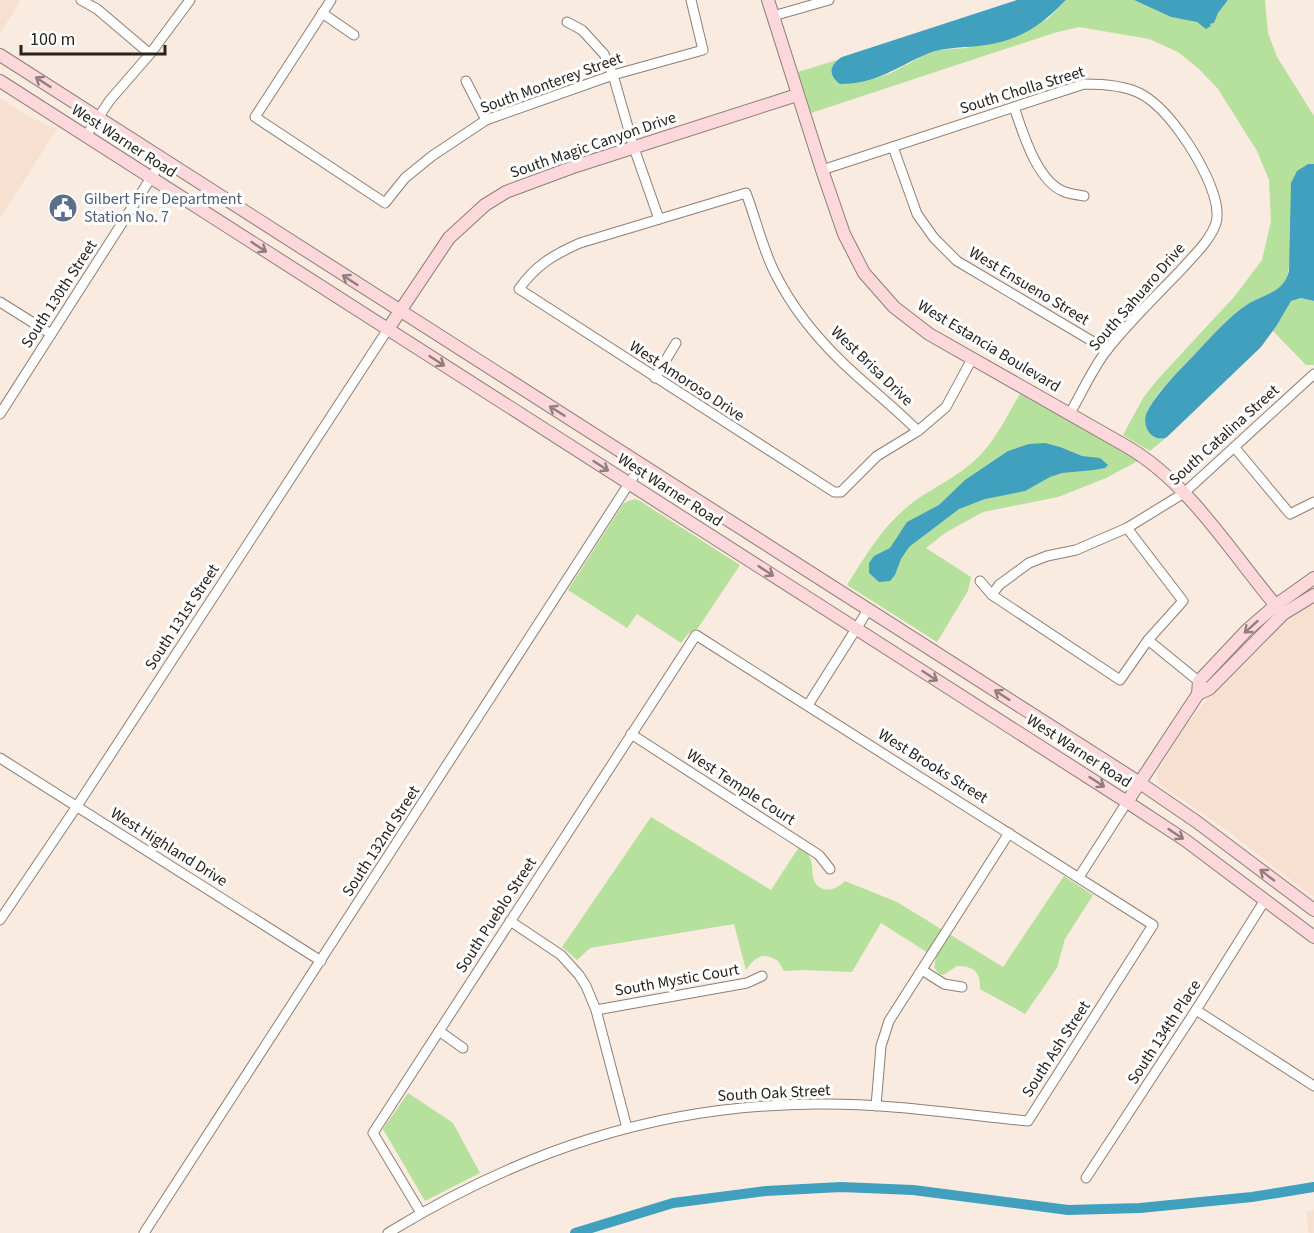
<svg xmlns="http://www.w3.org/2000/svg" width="1314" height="1233" viewBox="0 0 1314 1233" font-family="'Source Sans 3',sans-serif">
  <rect width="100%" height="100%" fill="#faebe0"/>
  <g fill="#f7e0d0">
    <path d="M 0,0 L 21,0 L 0,33 Z"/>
    <path d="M 0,98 L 27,116 L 57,129 L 0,218 Z"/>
    <path d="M 1314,597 L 1314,898 L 1224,828 L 1159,784 L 1157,775 L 1159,769 L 1184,728 L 1225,676 L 1286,618 Z"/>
    <path d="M 1314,1210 L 1314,1233 L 1309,1233 L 1306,1212 Z"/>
  </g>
  <g fill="#b5e19c">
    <path d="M 1066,0 L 1134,0 L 1171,17 L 1192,20 L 1204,26 L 1214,23 L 1218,13 L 1228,0 L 1265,0 L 1268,33 L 1277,57 L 1314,116 L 1314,164 L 1304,166 L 1287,279 L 1281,288 L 1253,301 L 1228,319 L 1160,391 L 1147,411 L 1155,437 L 1161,439 L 1167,437 L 1150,451 L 1123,435 L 1143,398 L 1158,379 L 1234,297 L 1262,260 L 1271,221 L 1269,180 L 1257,151 L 1218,89 L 1199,69 L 1178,52 L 1149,39 L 1079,27 L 1054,33 L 811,113 L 798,72 L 837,60 L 832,67 L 840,84 L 867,81 L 889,74 L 927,54 L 939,50 L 966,48 L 1048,19 Z"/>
    <path d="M 1301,298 L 1314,301 L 1314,365 L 1306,365 L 1273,331 L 1291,301 Z"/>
    <path d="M 1020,394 L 1116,447 L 1138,461 L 1106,478 L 1058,497 L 983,512 L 945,533 L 926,548 L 971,577 L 968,591 L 937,642 L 847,585 C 866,555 884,524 912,503 C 935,486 964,474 983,452 C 998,435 1008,414 1020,394 Z"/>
    <path d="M 635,499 L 640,501 L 740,565 L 698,628 L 688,634 L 681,643 L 637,614 L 627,628 L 568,590 L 623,504 L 628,501 Z"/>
    <path d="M 651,817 L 771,890 L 799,847 C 803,850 807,852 809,856 C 814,864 811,873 814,880 C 820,895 837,890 845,881 L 897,902 L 1003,967 L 1064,876 L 1093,895 L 1065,939 L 1057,968 L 1025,1014 L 980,989 C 981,972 974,966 957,966 L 943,975 L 939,974 L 934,967 L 936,958 L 881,923 L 852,972 L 802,970 L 784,971 L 778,961 C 763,951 755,957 746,970 L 734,924 L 590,948 L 577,960 L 562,947 Z"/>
    <path d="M 408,1093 L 453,1123 L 480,1173 L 425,1201 L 383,1129 Z"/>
  </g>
  <g fill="#40a0be">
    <path d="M 1017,0 L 1066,0 C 1040,27 1017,42 978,46 C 961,48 943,47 927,54 C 896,67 877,84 840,84 C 828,75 829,65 842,57 Z"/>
    <path d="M 1134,0 L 1228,0 L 1218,13 L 1214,23 L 1210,24 L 1211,26 L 1206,29 L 1197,22 L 1171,17 Z"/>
    <path d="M 1308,164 L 1314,164 L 1314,301 L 1301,298 L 1291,301 L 1277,325 L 1261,347 L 1167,437 C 1153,444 1139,426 1148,410 C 1160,389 1178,372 1195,354 C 1212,336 1228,317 1248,304 C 1265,293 1284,293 1289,271 L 1291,183 L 1297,171 Z"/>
    <path d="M 1045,443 L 1060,447 L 1082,456 L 1100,458 L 1108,465 L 1105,468 L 1094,470 L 1062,473 L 1050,477 L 1025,491 L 985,499 L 959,509 L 909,547 L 901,559 L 895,575 L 890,581 L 879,582 L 869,573 L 869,563 L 874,556 L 890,548 L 907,522 L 939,505 L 965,480 L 1008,451 L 1029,444 Z"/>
  </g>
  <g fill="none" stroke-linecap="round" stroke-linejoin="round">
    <path stroke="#40a0be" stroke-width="10" d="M 575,1233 L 673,1203 L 766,1191 L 841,1187 L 913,1190 L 1068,1210 L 1140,1208 L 1252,1197 L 1314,1187"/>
    <g stroke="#8d7f75" stroke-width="11">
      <g id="street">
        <path d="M 81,0 L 97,9 L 150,54"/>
        <path d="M 331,0 L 255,117 L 385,203 L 405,178 L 432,156 L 486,120 L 613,75 L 703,50 L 691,0"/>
        <path d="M 322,13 L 354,35"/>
        <path d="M 773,16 L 829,0"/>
        <path d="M 567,22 L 582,30 L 604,54 L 613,75 L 634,148 L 659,219"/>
        <path d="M 466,81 L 486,120"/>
        <path d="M 1014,107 C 1023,133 1037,182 1065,192 C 1071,194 1078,195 1084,196"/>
        <path d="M 86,136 L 110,100 L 150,54 L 190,0"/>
        <path d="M 893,147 L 917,214 L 934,238 L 957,261 L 1107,350"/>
        <path d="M 822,170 L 1084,84 C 1132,84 1151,92 1180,132 C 1194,151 1223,198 1216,223 C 1210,241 1193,256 1181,270 C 1156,296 1129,322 1107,350 C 1092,369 1082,393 1070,413"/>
        <path d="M 0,302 L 51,334"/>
        <path d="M 655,378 L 676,343"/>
        <path d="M 0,414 L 163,159"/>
        <path d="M 918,431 C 894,407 867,386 843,363 C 817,338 792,307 776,275 C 763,251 756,219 746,193 L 580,243 C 553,255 536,265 519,289 L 834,492 L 841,492 L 877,456 L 918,431 L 946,407 L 972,359"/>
        <path d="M 1235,448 L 1290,514 L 1314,502"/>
        <path d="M 980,581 L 992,595 L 1120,680 L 1148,640 L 1183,601 L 1127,528"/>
        <path d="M 992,595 L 999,585 L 1029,563 L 1047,556 L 1076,550 L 1127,528 L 1184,493 L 1314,374"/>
        <path d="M 1148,640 L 1202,684"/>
        <path d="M 808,705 L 868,610"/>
        <path d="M 631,734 L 819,855 L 830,869"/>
        <path d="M 0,758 L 321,961"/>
        <path d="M 1079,877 L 1127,802"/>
        <path d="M 0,920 L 77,806 L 388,329"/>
        <path d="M 510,921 L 561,955 L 579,975 L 586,986 L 596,1010 L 627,1128"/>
        <path d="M 922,970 L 944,984 L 962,987"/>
        <path d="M 596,1010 L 747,983 L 762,976"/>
        <path d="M 1196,1010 L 1314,1086"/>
        <path d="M 439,1031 L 463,1048"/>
        <path d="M 876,1106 L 881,1046 L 889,1021 L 1009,833"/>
        <path d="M 1086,1178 L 1196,1010 L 1265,900"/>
        <path d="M 144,1233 L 641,465"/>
        <path d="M 388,1233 C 522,1151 657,1105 816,1104 C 886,1103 958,1114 1028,1121 L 1153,925 L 696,635 L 373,1133 L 421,1213"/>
      </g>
    </g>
    <g stroke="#8d7f75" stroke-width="14">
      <g id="secondary">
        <path d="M 768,0 L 822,170 L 844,234 L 864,273 L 894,307 L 929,334 L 1126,446 C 1192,484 1234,558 1283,614"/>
        <path d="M 0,55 L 1140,783 L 1197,822 L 1314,910"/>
        <path d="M 0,81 L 1127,802 L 1185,840 L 1314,937"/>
        <path d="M 388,329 L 449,238 L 485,205 L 506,192 L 576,166 L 797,95"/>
        <path d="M 1198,694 L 1209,689 L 1283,614 L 1314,595"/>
        <path d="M 1127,802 L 1198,694 L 1199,681 L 1247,630 L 1276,605 L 1314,578"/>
      </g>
    </g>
    <use href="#street" stroke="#fff" stroke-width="9"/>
    <use href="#secondary" stroke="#fcd8dd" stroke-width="12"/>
  </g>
  <defs><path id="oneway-shaft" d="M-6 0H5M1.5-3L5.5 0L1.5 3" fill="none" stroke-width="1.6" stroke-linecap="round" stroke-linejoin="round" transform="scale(1.5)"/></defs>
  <g stroke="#927e7e">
    <use href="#oneway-shaft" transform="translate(43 82) rotate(-147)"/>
    <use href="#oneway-shaft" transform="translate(259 247) rotate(33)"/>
    <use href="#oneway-shaft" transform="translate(350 280) rotate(-147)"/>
    <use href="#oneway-shaft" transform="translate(437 361) rotate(33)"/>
    <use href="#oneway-shaft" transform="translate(557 411) rotate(-148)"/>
    <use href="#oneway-shaft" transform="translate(601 466) rotate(33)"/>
    <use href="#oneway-shaft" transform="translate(766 571) rotate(33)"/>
    <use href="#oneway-shaft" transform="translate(1251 627) rotate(138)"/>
    <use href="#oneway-shaft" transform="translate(930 676) rotate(33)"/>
    <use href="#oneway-shaft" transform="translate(1002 695) rotate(-147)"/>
    <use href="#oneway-shaft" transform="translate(1097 782) rotate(33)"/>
    <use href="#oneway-shaft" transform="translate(1176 834) rotate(34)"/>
    <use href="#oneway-shaft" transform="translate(1267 875) rotate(-142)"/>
  </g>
  <defs>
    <g id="civic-disc" transform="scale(1.5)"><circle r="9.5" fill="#5c6f8a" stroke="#fff"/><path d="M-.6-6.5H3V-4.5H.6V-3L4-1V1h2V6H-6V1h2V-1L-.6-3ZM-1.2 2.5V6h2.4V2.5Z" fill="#fff"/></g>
  </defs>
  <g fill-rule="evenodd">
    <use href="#civic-disc" x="63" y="208"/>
  </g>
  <g text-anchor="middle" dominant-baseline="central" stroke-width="6" stroke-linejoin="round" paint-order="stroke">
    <g font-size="16" fill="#29231f" stroke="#fff">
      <text transform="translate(551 83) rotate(-20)">South Monterey Street</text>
      <text transform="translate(1022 90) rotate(-17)">South Cholla Street</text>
      <text transform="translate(124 141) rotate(33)">West Warner Road</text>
      <text transform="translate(593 145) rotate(-19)">South Magic Canyon Drive</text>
      <text transform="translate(1029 286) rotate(31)">West Ensueno Street</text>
      <text transform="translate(59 294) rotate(-57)">South 130th Street</text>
      <text transform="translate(1137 297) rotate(-49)">South Sahuaro Drive</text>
      <text transform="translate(989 346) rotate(31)">West Estancia Boulevard</text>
      <text transform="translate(872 366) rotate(44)">West Brisa Drive</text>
      <text transform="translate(687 381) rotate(33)">West Amoroso Drive</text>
      <text transform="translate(1224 435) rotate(-42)">South Catalina Street</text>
      <text transform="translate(670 490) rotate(33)">West Warner Road</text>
      <text transform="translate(182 617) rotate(-57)">South 131st Street</text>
      <text transform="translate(1079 751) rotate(33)">West Warner Road</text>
      <text transform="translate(933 766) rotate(32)">West Brooks Street</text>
      <text transform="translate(741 787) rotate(33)">West Temple Court</text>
      <text transform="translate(381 841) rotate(-57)">South 132nd Street</text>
      <text transform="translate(169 847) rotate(32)">West Highland Drive</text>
      <text transform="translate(496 915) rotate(-57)">South Pueblo Street</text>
      <text transform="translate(677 980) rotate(-10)">South Mystic Court</text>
      <text transform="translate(1164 1032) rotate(-57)">South 134th Place</text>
      <text transform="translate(1056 1049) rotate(-57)">South Ash Street</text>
      <text transform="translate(774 1093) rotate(-3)">South Oak Street</text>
    </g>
    <g font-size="16" fill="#4e5e75" stroke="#fff" text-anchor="start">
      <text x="84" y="199">Gilbert Fire Department<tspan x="84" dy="18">Station No. 7</tspan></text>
    </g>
  </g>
  <path d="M21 45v9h144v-9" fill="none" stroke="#29231f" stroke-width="3"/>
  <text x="30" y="45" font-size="18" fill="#29231f" stroke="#ffffff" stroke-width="4.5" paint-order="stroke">100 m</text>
</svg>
